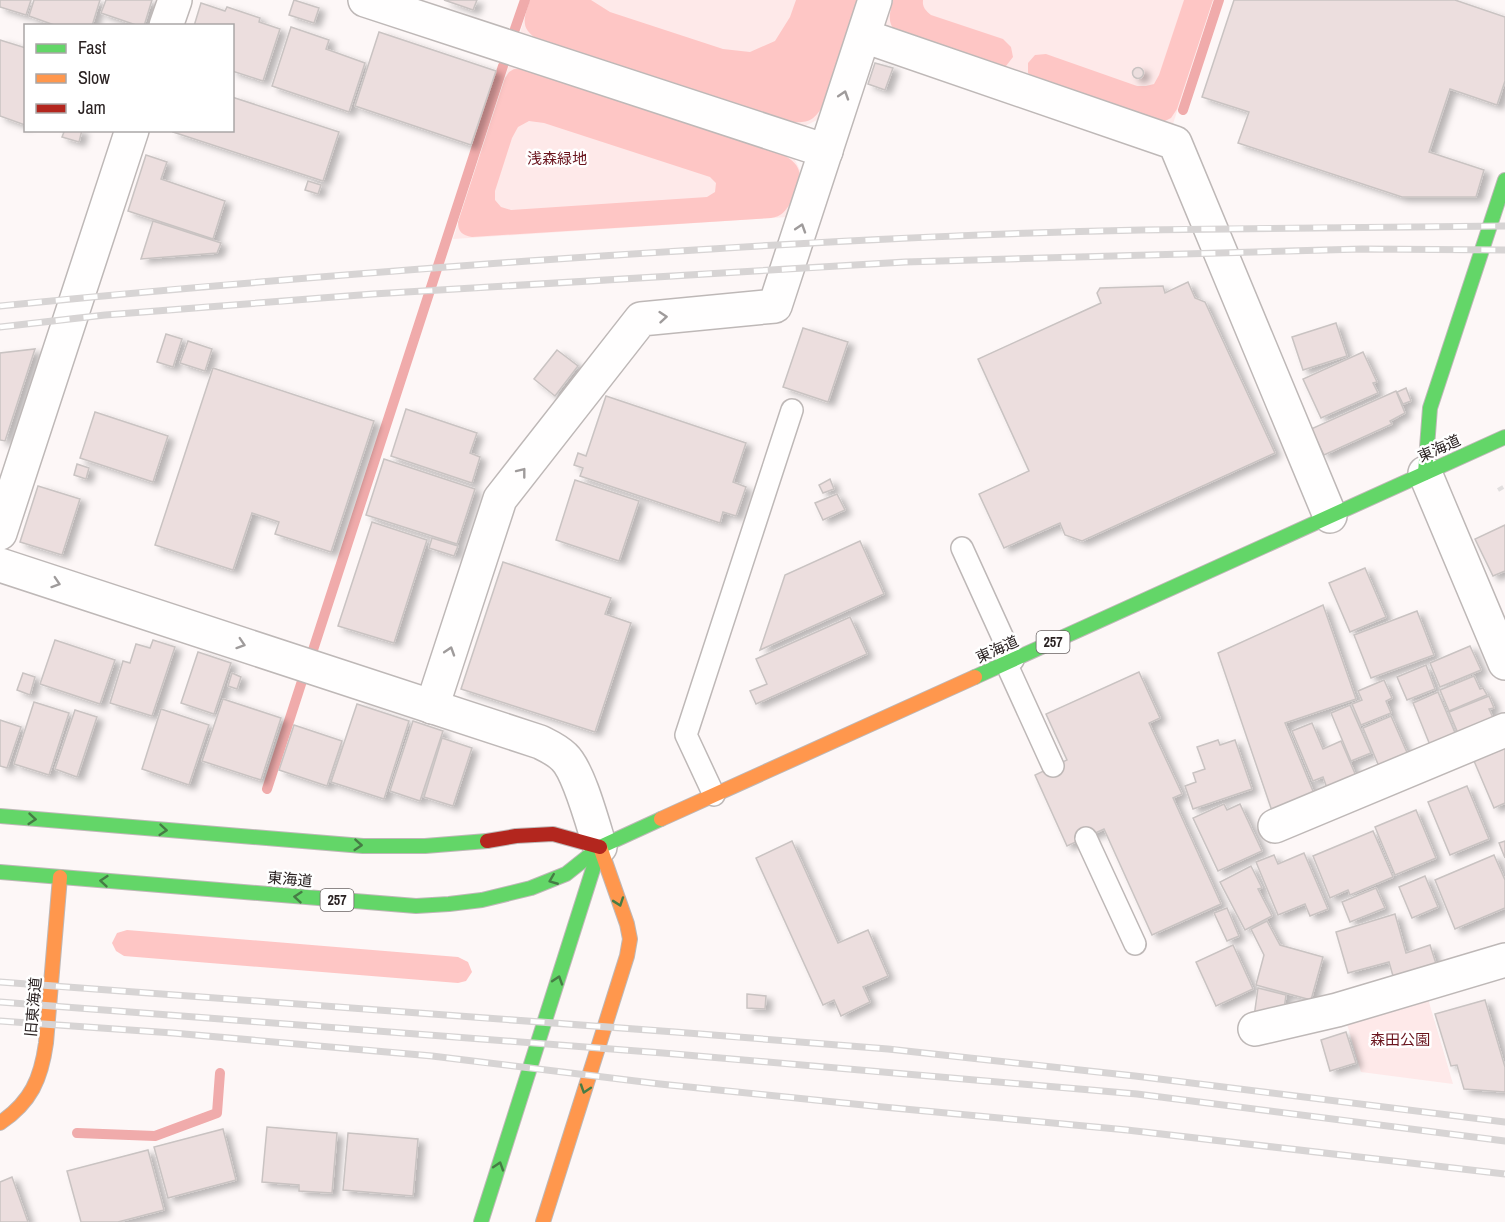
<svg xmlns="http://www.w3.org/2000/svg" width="1505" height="1222" viewBox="0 0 1505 1222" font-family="'Archivo Narrow','Noto Sans JP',sans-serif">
  <defs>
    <filter id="shadow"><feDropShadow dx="6" dy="4" stdDeviation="3" flood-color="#0004"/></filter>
  </defs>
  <rect width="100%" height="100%" fill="#fdf7f7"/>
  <g fill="#fee9e9">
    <path d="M 530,0 L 858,0 L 819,119 L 805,126 L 520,33 Z"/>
    <path d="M 893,0 L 1213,0 L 1172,127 L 884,28 Z"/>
    <path d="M 509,65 L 794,158 L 801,172 L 787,217 L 453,239 Z"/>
    <path d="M 1426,992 L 1453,1084 L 1361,1072 L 1345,1017 Z"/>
  </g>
  <g fill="#fec6c5" fill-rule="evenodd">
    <path d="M 530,0 L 591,0 L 610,12 L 723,49 L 750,52 L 775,41 L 790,17 L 796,0 L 858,0 L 823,106 C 813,121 809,123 791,122 L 539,40 C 519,28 524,19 530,0 Z"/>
    <path d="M 893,0 L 923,0 C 922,7 926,11 931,15 L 1003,39 L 1011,47 L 1013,57 L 1006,66 L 995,66 L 903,34 C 899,32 896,31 893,28 C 887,20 891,8 893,0 Z"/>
    <path d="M 1184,0 L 1213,0 L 1177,109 L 1171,118 L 1163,122 L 1036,80 L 1028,73 L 1028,63 L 1035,55 L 1046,54 L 1137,86 L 1146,86 L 1154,84 L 1159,75 Z"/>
    <path d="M 514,69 L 523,69 L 782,154 C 789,158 797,163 799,171 C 802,182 790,210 780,215 C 777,217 774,217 771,218 L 472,237 C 462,235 458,232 458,222 L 505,78 L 509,72 ZM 529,121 L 544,123 L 710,177 L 716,183 L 715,192 L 707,197 L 511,210 L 501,207 L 495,200 L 495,191 L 512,138 L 518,127 Z"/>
    <path d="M 127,930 L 458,957 L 468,962 L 472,972 L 466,981 L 458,983 L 124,956 L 116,951 L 112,943 L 117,933 Z"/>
  </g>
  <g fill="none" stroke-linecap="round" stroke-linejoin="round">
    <g stroke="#f0abab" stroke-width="10">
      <path d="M 515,29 L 525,0"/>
      <path d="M 1183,110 L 1219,0"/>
      <path d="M 313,650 L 503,66"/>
      <path d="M 267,789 L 302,681"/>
      <path d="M 77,1133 L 155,1136 L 217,1113 L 220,1073"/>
    </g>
  </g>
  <g fill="#ecdede" stroke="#c9c3c2" stroke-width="1.5" filter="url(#shadow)">
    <path d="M 0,0 L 31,0 L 26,15 L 0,7 Z"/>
    <path d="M 34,0 L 100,0 L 92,26 L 57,26 L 29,16 Z"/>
    <path d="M 106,0 L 152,0 L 144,26 L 139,26 L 101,13 Z"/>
    <path d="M 294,0 L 319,8 L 314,23 L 289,15 Z"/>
    <path d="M 444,0 L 477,0 L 473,10 Z"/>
    <path d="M 1234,0 L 1455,0 L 1505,17 L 1505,81 L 1497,105 L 1450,89 L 1429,152 L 1484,170 L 1476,197 L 1402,197 L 1238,143 L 1249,112 L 1202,97 Z"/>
    <path d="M 201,3 L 225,11 L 227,7 L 260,18 L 259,22 L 280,29 L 263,81 L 232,71 L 232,26 L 194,26 Z"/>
    <path d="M 291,27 L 329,40 L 326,49 L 365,63 L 349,112 L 272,86 Z"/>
    <path d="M 379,32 L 496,71 L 471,145 L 355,106 Z"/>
    <path d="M 0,40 L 26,48 L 25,125 L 0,116 Z"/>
    <path d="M 875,63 L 893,68 L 885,90 L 868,84 Z"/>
    <circle cx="1138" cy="73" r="5.5"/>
    <path d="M 232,97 L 339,132 L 323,181 L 173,132 L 174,130 L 232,130 Z"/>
    <path d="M 59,130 L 82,130 L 79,142 L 62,137 L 64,132 Z"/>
    <path d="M 146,155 L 167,162 L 161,179 L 225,201 L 213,239 L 128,211 Z"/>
    <path d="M 308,181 L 321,185 L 318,194 L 305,190 Z"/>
    <path d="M 153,221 L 221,243 L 217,253 L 141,259 Z"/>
    <path d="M 1188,282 L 1195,298 L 1205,302 L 1275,453 L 1082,541 L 1065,535 L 1060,523 L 1004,548 L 979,494 L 1029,471 L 978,359 L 1101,303 L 1097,293 L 1100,288 L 1163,286 L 1165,293 Z"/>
    <path d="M 1336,323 L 1347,356 L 1303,370 L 1292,337 Z"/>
    <path d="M 803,328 L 848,342 L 828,402 L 783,387 Z"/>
    <path d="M 166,334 L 182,339 L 173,367 L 157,362 Z"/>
    <path d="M 188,341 L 212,349 L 205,371 L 180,363 Z"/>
    <path d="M 35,349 L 5,441 L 0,440 L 0,353 Z"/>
    <path d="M 557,350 L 578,366 L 555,396 L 534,379 Z"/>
    <path d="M 1363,352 L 1377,382 L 1373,383 L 1378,393 L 1321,418 L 1303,379 Z"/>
    <path d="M 213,368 L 374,421 L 331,552 L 275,534 L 279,522 L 252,513 L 233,570 L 155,545 Z"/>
    <path d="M 1406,388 L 1411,401 L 1403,404 L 1397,392 Z"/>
    <path d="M 1396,391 L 1405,413 L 1390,421 L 1392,424 L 1324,455 L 1311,429 Z"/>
    <path d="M 606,396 L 746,443 L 733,482 L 746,487 L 736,516 L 723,512 L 720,523 L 580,476 L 583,468 L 574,465 L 578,453 L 586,456 Z"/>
    <path d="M 406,409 L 477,433 L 470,453 L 480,457 L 472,483 L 391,456 Z"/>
    <path d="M 95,412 L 168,436 L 153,482 L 80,458 Z"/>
    <path d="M 384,459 L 475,489 L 457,544 L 366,515 Z"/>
    <path d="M 77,464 L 89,468 L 86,479 L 74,475 Z"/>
    <path d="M 830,479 L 834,489 L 823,493 L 819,485 Z"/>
    <path d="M 575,480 L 639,501 L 619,561 L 556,540 Z"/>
    <path d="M 38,486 L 80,499 L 62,555 L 20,542 Z"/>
    <path d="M 837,494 L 845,510 L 823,520 L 815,503 Z"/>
    <path d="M 372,522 L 427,540 L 394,643 L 338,626 Z"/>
    <path d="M 1505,525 L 1505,571 L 1493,576 L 1475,539 Z"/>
    <path d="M 432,538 L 458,546 L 454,556 L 429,548 Z"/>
    <path d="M 860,541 L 884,594 L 760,650 L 785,575 Z"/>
    <path d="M 503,562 L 611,598 L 605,614 L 631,623 L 595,732 L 461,689 Z"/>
    <path d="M 1365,568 L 1386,617 L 1350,632 L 1329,583 Z"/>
    <path d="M 1323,605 L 1356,699 L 1285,723 L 1315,796 L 1272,811 L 1218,653 Z"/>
    <path d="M 1417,611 L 1434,655 L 1371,678 L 1354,635 Z"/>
    <path d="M 850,617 L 867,654 L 756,704 L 750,691 L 767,684 L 756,659 Z"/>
    <path d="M 55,640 L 115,660 L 100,704 L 40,684 Z"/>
    <path d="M 153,640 L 175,647 L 152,716 L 110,703 L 123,661 L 130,663 L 136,644 L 150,648 Z"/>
    <path d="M 1470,646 L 1481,670 L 1440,687 L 1430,663 Z"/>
    <path d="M 198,652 L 231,663 L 214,714 L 181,703 Z"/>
    <path d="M 1426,665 L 1435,689 L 1407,700 L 1397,677 Z"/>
    <path d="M 1139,672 L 1160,718 L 1149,723 L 1182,794 L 1173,798 L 1221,904 L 1152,935 L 1104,829 L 1067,846 L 1035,775 L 1067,760 L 1046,714 Z"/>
    <path d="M 23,673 L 35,677 L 30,695 L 17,690 Z"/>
    <path d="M 232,673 L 241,677 L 237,689 L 228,686 Z"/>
    <path d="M 1474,676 L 1480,689 L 1483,688 L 1487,695 L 1449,711 L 1440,690 Z"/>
    <path d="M 1384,680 L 1392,698 L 1386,701 L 1391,713 L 1361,725 L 1352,704 L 1362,700 L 1358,691 Z"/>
    <path d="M 1438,692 L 1458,740 L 1432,750 L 1413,703 Z"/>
    <path d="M 1489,696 L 1494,708 L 1489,709 L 1496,724 L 1460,738 L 1449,712 Z"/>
    <path d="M 223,699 L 281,718 L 261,780 L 202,761 Z"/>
    <path d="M 34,702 L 69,713 L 49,775 L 14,764 Z"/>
    <path d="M 357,704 L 409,721 L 384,799 L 331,782 Z"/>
    <path d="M 1350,705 L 1371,753 L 1351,761 L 1331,713 Z"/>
    <path d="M 161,709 L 209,725 L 189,785 L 142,769 Z"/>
    <path d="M 75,710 L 97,717 L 77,777 L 55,769 Z"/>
    <path d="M 1391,716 L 1409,757 L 1380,769 L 1363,728 Z"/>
    <path d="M 0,720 L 21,727 L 7,768 L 0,766 Z"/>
    <path d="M 413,721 L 443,731 L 420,801 L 390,791 Z"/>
    <path d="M 1312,723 L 1323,749 L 1341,741 L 1356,776 L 1327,788 L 1323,777 L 1313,781 L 1292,731 Z"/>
    <path d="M 294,725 L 342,741 L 327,786 L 279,770 Z"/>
    <path d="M 442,738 L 472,748 L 453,806 L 424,797 Z"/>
    <path d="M 1218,740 L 1220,745 L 1235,740 L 1252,789 L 1193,809 L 1185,786 L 1196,782 L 1193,773 L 1205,769 L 1197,747 Z"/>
    <path d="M 1505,748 L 1505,803 L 1494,808 L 1474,761 Z"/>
    <path d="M 1467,786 L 1489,839 L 1450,855 L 1428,802 Z"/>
    <path d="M 1224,804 L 1227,810 L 1240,804 L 1262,851 L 1218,871 L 1193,818 Z"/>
    <path d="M 1416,810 L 1436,858 L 1395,875 L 1375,827 Z"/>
    <path d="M 1373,831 L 1393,877 L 1350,895 L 1348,890 L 1330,898 L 1313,856 Z"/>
    <path d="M 792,841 L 838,943 L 868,930 L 888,976 L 863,987 L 870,1002 L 841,1016 L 834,1000 L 823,1005 L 756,858 Z"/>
    <path d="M 1505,841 L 1505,858 L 1499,843 Z"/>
    <path d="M 1304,853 L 1328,909 L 1310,916 L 1305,904 L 1278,915 L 1256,862 L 1274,855 L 1278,864 Z"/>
    <path d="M 1494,855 L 1505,880 L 1505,908 L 1455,929 L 1435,880 Z"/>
    <path d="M 1251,866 L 1262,888 L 1258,889 L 1272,916 L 1245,930 L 1220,882 Z"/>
    <path d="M 1425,876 L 1438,907 L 1412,918 L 1399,887 Z"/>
    <path d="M 1376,888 L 1385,908 L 1350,922 L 1342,902 Z"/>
    <path d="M 1227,908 L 1239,936 L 1227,941 L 1214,913 Z"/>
    <path d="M 1395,914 L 1406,953 L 1430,945 L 1438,970 L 1395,983 L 1389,962 L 1348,973 L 1336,932 Z"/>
    <path d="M 1267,921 L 1280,945 L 1323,957 L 1311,1000 L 1256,985 L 1264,955 L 1251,929 Z"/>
    <path d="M 1233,945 L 1253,989 L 1216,1006 L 1196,962 Z"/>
    <path d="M 1258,988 L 1286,995 L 1284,1009 L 1254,1017 Z"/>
    <path d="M 747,994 L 766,996 L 765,1009 L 747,1008 Z"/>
    <path d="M 1485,1000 L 1505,1067 L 1505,1092 L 1464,1089 L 1457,1065 L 1451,1066 L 1435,1014 Z"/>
    <path d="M 1346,1032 L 1356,1063 L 1330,1071 L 1321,1040 Z"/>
    <path d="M 267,1127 L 337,1133 L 332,1193 L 299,1191 L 299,1185 L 262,1182 Z"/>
    <path d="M 223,1129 L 236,1180 L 168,1198 L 154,1147 Z"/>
    <path d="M 348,1133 L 418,1139 L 413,1196 L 343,1190 Z"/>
    <path d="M 148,1150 L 164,1210 L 118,1222 L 81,1222 L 67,1171 Z"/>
    <path d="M 12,1177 L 28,1222 L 0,1222 L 0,1182 Z"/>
  </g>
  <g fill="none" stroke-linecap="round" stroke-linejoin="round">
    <g stroke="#beb8b7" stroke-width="24">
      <g id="lane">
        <path d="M 962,548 L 1013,660"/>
        <path d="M 1006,663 L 1053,766"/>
        <path d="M 714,795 L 686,735 L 792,410"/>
        <path d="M 1086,838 L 1135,944"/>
      </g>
    </g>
    <g stroke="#beb8b7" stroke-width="36">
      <g id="street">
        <path d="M 365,0 L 826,151"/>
        <path d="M 166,26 L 175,0"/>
        <path d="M 864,36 L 1175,143 L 1330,516"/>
        <path d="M 1425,473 L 1505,663"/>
        <path d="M 0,533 L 132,130"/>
        <path d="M 0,565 L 540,742 C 548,746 557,750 564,757 C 579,771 593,825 600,847"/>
        <path d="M 432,707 L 500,499 L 641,319 L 775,306 L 875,0"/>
        <path d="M 1275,826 L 1505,730"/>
        <path d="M 1255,1029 L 1337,1010 L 1505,960"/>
      </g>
    </g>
    <g stroke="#beb8b7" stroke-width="16">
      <g id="fast">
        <path d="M 1425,473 L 1430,408 L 1505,180"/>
        <path d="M 975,677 L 1505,437"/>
        <path d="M 0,816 L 363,846 L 425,846 L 487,841"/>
        <path d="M 0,872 L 416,906 L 449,904 L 482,900 L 531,888 L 566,874 L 600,847 L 661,819"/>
        <path d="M 481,1222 L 600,847"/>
      </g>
    </g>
    <g stroke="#beb8b7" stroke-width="16">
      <g id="slow">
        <path d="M 661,819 L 975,677"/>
        <path d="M 0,1123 C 31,1102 41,1079 46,1043 L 60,877"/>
        <path d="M 543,1222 L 627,956 L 630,939 L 627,924 L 600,847"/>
      </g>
    </g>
    <g stroke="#beb8b7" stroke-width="16">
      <path id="jam" d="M 487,841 L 516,836 L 553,834 L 600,847"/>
    </g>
    <path stroke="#e2dfdf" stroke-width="4" stroke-dasharray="6 3" stroke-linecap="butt" d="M 1498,490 L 1505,486"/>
    <use href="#lane" stroke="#fffefe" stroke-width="21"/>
    <use href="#street" stroke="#fffefe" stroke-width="33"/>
    <use href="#fast" stroke="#63d668" stroke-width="14"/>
    <use href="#slow" stroke="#ff974d" stroke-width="14"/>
    <use href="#jam" stroke="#b3261e" stroke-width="14"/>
    <g stroke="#d7d4d4" stroke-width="7">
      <g id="rail">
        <path d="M 0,306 C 176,288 352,274 528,261 C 732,247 937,234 1141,230 C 1263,228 1384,227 1505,226"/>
        <path d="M 0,327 L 105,315 L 373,294 L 905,262 L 1362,249 L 1505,250"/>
        <path d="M 0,982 L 675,1032 L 888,1049 L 1135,1076 L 1505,1122"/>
        <path d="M 0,1002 L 663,1053 L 1137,1094 L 1505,1141"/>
        <path d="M 0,1021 L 173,1033 L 432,1056 L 660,1084 L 883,1107 L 1127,1130 L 1505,1174"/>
      </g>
    </g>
    <use href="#rail" stroke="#fff" stroke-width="4.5" stroke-dasharray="14" stroke-linecap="butt"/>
  </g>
  <defs><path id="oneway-chevron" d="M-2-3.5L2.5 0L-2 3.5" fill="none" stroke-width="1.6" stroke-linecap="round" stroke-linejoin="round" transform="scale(1.5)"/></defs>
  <g stroke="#9f9b9b">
    <use href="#oneway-chevron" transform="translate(844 95) rotate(-72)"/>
    <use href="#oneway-chevron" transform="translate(801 228) rotate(-72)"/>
    <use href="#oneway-chevron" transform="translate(663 317) rotate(-5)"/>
    <use href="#oneway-chevron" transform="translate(522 472) rotate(-52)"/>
    <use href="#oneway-chevron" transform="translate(56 583) rotate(18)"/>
    <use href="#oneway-chevron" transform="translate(241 644) rotate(18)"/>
    <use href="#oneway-chevron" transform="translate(450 651) rotate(-72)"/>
  </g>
  <g stroke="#467c45">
    <use href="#oneway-chevron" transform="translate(32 819) rotate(5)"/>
    <use href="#oneway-chevron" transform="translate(163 830) rotate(5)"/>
    <use href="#oneway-chevron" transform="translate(358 845) rotate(4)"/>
    <use href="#oneway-chevron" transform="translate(553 880) rotate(158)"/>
    <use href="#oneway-chevron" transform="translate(104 881) rotate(-175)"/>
    <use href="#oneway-chevron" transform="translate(298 897) rotate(-175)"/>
    <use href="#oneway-chevron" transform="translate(619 902) rotate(71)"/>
    <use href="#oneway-chevron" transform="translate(558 980) rotate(-72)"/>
    <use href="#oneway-chevron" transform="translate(585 1089) rotate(108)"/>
    <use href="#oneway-chevron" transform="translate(499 1166) rotate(-72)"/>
  </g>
  <g text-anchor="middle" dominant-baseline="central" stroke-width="5" stroke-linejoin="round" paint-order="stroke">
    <g fill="#fff" stroke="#6a6464" stroke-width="1.5">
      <rect x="1036.5" y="631" width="33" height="22" rx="4.5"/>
      <rect x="320.5" y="889" width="33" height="22" rx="4.5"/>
    </g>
    <g font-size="14" font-weight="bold" fill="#2a2222">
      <text x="1053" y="642">257</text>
      <text x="337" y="900">257</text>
    </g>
    <g font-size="15" fill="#6a151e" stroke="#fff">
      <text x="557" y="158">浅森緑地</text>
      <text x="1400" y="1039">森田公園</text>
    </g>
    <g font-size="15" fill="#2a2222" stroke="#fff">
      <text transform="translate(1439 448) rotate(-24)">東海道</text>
      <text transform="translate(997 649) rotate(-24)">東海道</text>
      <text transform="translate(290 879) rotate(5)">東海道</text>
      <text transform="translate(33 1007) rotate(-85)">旧東海道</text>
    </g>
  </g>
  <rect x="24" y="24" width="210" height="108" fill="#ffffff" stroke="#aaa7a7" stroke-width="1.5"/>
  <rect x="36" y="44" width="30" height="9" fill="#63d668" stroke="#aaa7a7" stroke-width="1.5"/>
  <text x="78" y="54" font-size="18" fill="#2a2222">Fast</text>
  <rect x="36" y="74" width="30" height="9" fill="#ff974d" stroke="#aaa7a7" stroke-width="1.5"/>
  <text x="78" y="84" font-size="18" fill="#2a2222">Slow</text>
  <rect x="36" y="104" width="30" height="9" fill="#b3261e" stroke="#aaa7a7" stroke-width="1.5"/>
  <text x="78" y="114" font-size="18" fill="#2a2222">Jam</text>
</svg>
